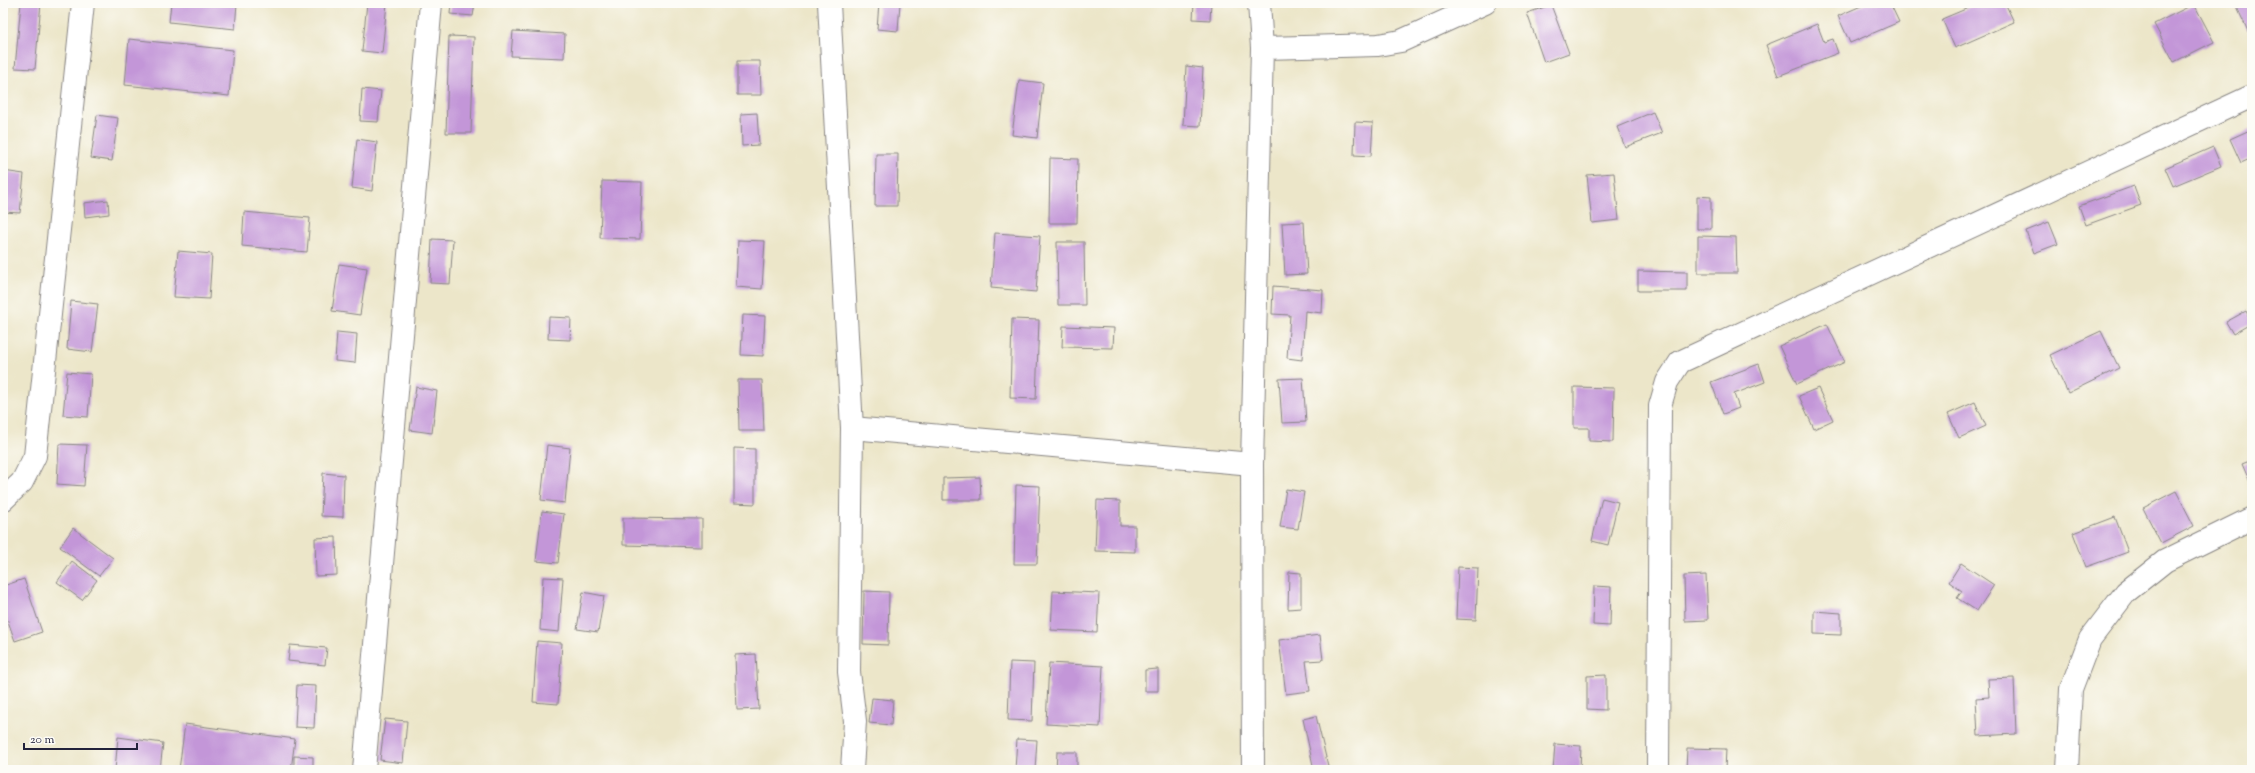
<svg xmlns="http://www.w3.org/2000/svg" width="2255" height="773" viewBox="0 0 2255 773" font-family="'Sorts Mill Goudy',serif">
  <rect width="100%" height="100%" fill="#fdfcf7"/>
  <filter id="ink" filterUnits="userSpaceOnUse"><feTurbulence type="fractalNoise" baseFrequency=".025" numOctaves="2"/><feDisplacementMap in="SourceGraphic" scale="8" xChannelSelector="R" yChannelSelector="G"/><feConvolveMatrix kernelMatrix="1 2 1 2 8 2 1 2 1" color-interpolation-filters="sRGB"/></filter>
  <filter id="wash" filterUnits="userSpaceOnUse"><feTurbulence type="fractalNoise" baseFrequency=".012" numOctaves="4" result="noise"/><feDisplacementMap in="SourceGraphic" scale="16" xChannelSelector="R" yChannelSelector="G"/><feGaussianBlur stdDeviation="0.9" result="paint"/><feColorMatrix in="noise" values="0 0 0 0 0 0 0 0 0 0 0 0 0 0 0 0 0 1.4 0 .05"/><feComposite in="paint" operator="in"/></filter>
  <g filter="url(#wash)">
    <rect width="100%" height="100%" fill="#ece6c9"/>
    <g id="blocks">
      <g fill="#c396d8">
        <path d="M 21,3 L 41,3 L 35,69 L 15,68 Z"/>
        <path d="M 171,3 L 237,3 L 235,29 L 169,22 Z"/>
        <path d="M 367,3 L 387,3 L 382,53 L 362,51 Z"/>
        <path d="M 451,3 L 475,3 L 473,16 L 450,14 Z"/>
        <path d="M 879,3 L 900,3 L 898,31 L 877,29 Z"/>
        <path d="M 1194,3 L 1211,3 L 1210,20 L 1193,19 Z"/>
        <path d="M 1868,3 L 1890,3 L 1899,22 L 1850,43 L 1838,16 Z"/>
        <path d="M 1980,3 L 2005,3 L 2014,22 L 1955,48 L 1942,19 Z"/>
        <path d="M 2235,3 L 2252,3 L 2252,40 Z"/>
        <path d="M 2194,4 L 2214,42 L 2174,62 L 2154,24 Z"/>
        <path d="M 1551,5 L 1569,53 L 1544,62 L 1527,13 Z"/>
        <path d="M 1817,24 L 1824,42 L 1833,39 L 1838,53 L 1778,76 L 1766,45 Z"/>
        <path d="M 513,31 L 565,34 L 564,58 L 511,56 Z"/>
        <path d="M 449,36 L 474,37 L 471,133 L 446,133 Z"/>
        <path d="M 129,39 L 233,50 L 229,96 L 125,85 Z"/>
        <path d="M 737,61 L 760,61 L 761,95 L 737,95 Z"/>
        <path d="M 1186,66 L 1203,68 L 1200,126 L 1183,125 Z"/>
        <path d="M 1019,80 L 1043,83 L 1037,138 L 1012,135 Z"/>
        <path d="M 362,89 L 381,91 L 378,122 L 360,121 Z"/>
        <path d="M 1653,112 L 1662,133 L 1625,147 L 1617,127 Z"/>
        <path d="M 757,113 L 759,145 L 742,146 L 741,114 Z"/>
        <path d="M 97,115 L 118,118 L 112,161 L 91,158 Z"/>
        <path d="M 1355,122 L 1373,123 L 1371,156 L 1354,155 Z"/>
        <path d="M 2252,129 L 2252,158 L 2241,163 L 2230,139 Z"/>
        <path d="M 357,139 L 377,142 L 372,191 L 352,188 Z"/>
        <path d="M 2213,147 L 2221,166 L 2173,186 L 2165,168 Z"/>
        <path d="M 876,154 L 898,154 L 897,206 L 875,206 Z"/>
        <path d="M 1050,158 L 1078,159 L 1077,223 L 1049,223 Z"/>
        <path d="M 3,171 L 24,174 L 20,213 L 3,212 Z"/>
        <path d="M 1614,173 L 1619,220 L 1592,223 L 1587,175 Z"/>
        <path d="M 602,181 L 642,182 L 640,239 L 600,238 Z"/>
        <path d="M 2134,186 L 2141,205 L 2086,225 L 2079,206 Z"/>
        <path d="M 1697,196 L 1711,197 L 1711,229 L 1697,229 Z"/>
        <path d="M 108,200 L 109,214 L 85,217 L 84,203 Z"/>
        <path d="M 244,212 L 310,218 L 307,252 L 242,246 Z"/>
        <path d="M 1304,222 L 1307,274 L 1285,275 L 1282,223 Z"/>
        <path d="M 2049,222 L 2058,244 L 2034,253 L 2026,231 Z"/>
        <path d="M 995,233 L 1040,236 L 1036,292 L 991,288 Z"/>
        <path d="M 1698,236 L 1736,237 L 1737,273 L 1698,273 Z"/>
        <path d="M 432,239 L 453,240 L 450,284 L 430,283 Z"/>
        <path d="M 738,240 L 765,241 L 762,289 L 736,287 Z"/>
        <path d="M 1057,242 L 1084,242 L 1085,305 L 1058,305 Z"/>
        <path d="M 178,251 L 212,254 L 209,299 L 174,297 Z"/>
        <path d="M 339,264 L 367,268 L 360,315 L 332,311 Z"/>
        <path d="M 1638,271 L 1687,272 L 1687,291 L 1638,291 Z"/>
        <path d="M 1273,286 L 1323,290 L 1322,313 L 1305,311 L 1302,360 L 1287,358 L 1290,315 L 1272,314 Z"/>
        <path d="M 71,301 L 98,304 L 92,352 L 67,349 Z"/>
        <path d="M 2246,311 L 2252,323 L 2233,334 L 2226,322 Z"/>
        <path d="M 743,315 L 765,316 L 763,356 L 741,355 Z"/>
        <path d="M 549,317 L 571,318 L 570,340 L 548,339 Z"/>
        <path d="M 1012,319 L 1039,320 L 1036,399 L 1010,398 Z"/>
        <path d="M 1827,324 L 1845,362 L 1797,384 L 1779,346 Z"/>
        <path d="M 1063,326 L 1114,328 L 1113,348 L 1062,347 Z"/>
        <path d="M 2101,331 L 2119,368 L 2068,393 L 2050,355 Z"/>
        <path d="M 337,332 L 357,334 L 355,363 L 335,361 Z"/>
        <path d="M 1759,364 L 1765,382 L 1734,394 L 1739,408 L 1723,414 L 1711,382 Z"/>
        <path d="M 67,372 L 91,374 L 88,417 L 63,415 Z"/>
        <path d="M 1303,378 L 1306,422 L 1282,423 L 1279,379 Z"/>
        <path d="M 738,380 L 762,380 L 764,431 L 739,431 Z"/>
        <path d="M 416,387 L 437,391 L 432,433 L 410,430 Z"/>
        <path d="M 1574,387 L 1614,388 L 1613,442 L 1589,441 L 1589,428 L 1574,428 Z"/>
        <path d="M 1818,388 L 1833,420 L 1814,429 L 1799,396 Z"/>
        <path d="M 1975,402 L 1986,426 L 1959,438 L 1948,414 Z"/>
        <path d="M 59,444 L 87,445 L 84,486 L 57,484 Z"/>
        <path d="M 547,445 L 570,448 L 565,503 L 541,500 Z"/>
        <path d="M 734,448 L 755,449 L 755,504 L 734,503 Z"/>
        <path d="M 2252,460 L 2252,487 L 2242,464 Z"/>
        <path d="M 323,473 L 344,475 L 343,517 L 321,516 Z"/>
        <path d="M 980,477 L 981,500 L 943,500 L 943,478 Z"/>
        <path d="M 1016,485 L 1040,486 L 1037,564 L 1014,564 Z"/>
        <path d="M 1286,489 L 1304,492 L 1298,529 L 1280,527 Z"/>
        <path d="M 2176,491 L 2194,526 L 2161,543 L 2143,508 Z"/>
        <path d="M 1602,498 L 1618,502 L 1608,545 L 1592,541 Z"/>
        <path d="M 1097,500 L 1120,501 L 1120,526 L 1135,526 L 1135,552 L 1095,551 Z"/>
        <path d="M 542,511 L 564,514 L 558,563 L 536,561 Z"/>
        <path d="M 2115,517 L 2128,552 L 2086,567 L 2073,533 Z"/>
        <path d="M 623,518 L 702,519 L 702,547 L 623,545 Z"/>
        <path d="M 73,528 L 113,558 L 99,576 L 60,547 Z"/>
        <path d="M 336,537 L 337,575 L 316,576 L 315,538 Z"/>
        <path d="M 72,561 L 97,580 L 82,600 L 57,582 Z"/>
        <path d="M 1961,563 L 1994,585 L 1977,611 L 1957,598 L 1962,591 L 1949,582 Z"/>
        <path d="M 1458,567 L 1478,568 L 1476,620 L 1456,619 Z"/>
        <path d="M 1289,572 L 1301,573 L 1301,608 L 1288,609 Z"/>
        <path d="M 1706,575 L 1708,620 L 1685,621 L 1684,576 Z"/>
        <path d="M 543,577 L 563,578 L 559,632 L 540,630 Z"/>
        <path d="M 24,579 L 42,632 L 15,641 L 3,607 L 3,586 Z"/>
        <path d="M 1594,586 L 1611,587 L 1610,626 L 1593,625 Z"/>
        <path d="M 864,591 L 889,592 L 888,645 L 863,644 Z"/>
        <path d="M 1053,591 L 1099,593 L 1097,632 L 1051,630 Z"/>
        <path d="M 583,592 L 604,596 L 598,632 L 577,629 Z"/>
        <path d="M 1814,611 L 1841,613 L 1841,635 L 1814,634 Z"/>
        <path d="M 1320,635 L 1323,660 L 1306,661 L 1310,691 L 1286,694 L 1279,640 Z"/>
        <path d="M 537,641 L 562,643 L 558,704 L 533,702 Z"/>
        <path d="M 290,645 L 327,648 L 325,665 L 288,661 Z"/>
        <path d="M 756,654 L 759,709 L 737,710 L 735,655 Z"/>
        <path d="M 1010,662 L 1034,663 L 1032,721 L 1008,720 Z"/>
        <path d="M 1049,663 L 1103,666 L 1100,727 L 1046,724 Z"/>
        <path d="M 1158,669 L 1158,691 L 1145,691 L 1145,670 Z"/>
        <path d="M 1606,675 L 1606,710 L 1587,709 L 1587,676 Z"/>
        <path d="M 2014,678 L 2016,734 L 1978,736 L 1976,698 L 1989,697 L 1988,679 Z"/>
        <path d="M 297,685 L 316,686 L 314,728 L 295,727 Z"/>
        <path d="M 872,698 L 893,700 L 891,725 L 869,723 Z"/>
        <path d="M 1316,716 L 1329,770 L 1314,770 L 1303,719 Z"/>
        <path d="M 385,719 L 407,721 L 403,763 L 380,760 Z"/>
        <path d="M 185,724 L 295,739 L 291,770 L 179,770 Z"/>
        <path d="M 118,737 L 163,743 L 160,770 L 115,770 Z"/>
        <path d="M 1017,739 L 1037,740 L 1035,770 L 1015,770 Z"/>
        <path d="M 1555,744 L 1581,746 L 1580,770 L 1553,770 Z"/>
        <path d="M 1687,748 L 1726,749 L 1725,770 L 1686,770 Z"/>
        <path d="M 1057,752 L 1077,752 L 1077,770 L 1056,770 Z"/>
        <path d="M 294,756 L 313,757 L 313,770 L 294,770 Z"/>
      </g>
    </g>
  </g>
  <g filter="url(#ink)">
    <use href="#blocks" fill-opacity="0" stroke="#878482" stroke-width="1"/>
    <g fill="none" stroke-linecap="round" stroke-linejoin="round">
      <g stroke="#878482" stroke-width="24">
        <g id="minor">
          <path d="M 829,3 L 852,428 L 849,672 L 855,721 L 852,770"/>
          <path d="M 1262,48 L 1378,45 L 1401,41 L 1485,3"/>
          <path d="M 852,428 L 1252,464"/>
          <path d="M 3,500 L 22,482 L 35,456 L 83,3"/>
          <path d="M 364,770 L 431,3"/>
          <path d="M 1253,770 L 1252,464 L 1262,48 L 1259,3"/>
          <path d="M 1658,770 L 1660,406 L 1667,382 L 1680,362 L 2252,96"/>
          <path d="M 2067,770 L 2071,689 L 2090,639 L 2126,592 L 2165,561 L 2252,518"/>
        </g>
      </g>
      <use href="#minor" stroke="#fff" stroke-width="22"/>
    </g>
  </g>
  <rect width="2255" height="773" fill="none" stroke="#fdfcf7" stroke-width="16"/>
  <path d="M24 743v6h113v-6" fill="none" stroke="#22223b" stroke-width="2"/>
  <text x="30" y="743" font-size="12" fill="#22223b" stroke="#fdfcf7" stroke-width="3" paint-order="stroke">20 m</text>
</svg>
